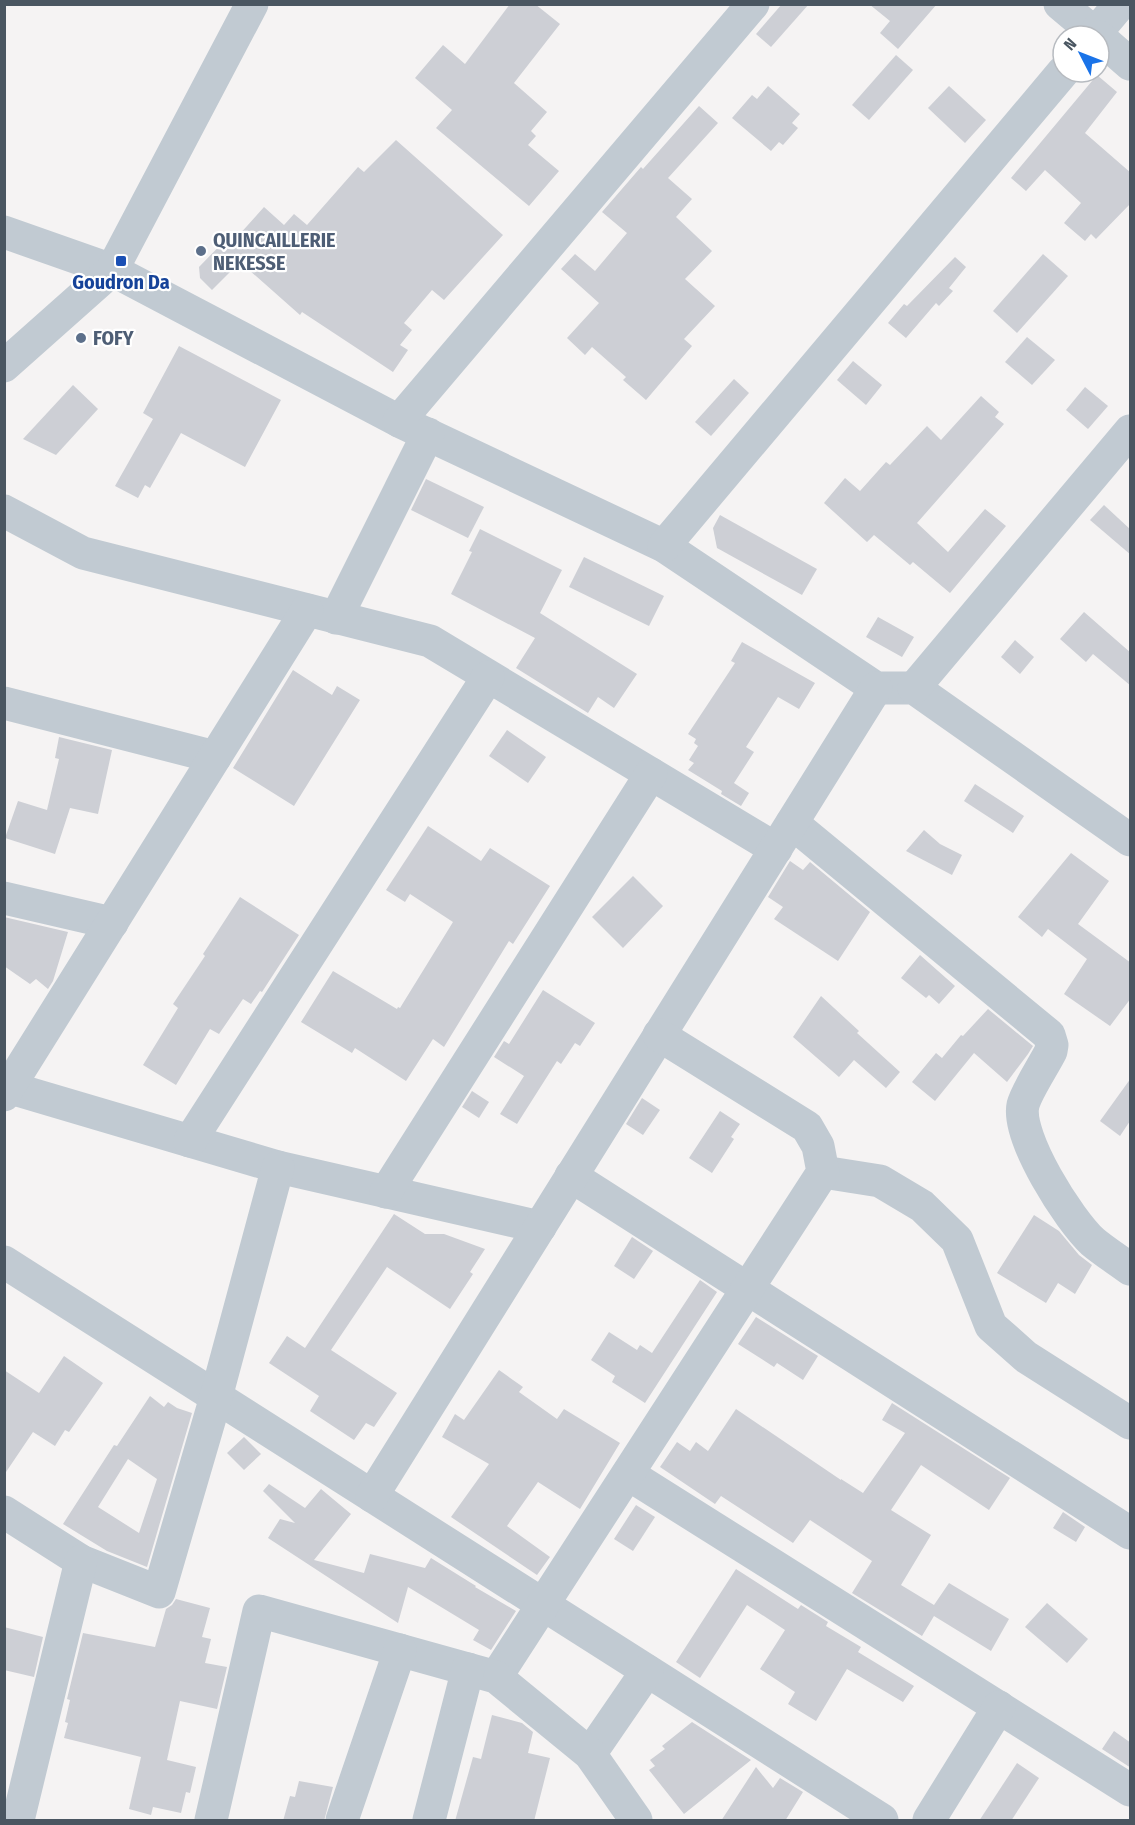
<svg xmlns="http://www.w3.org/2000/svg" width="1135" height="1825" viewBox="0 0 1135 1825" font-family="'Fira Sans Condensed',sans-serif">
  <rect width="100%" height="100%" fill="#f5f3f3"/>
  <g fill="#cdcfd5" fill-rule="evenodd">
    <path d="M 510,4 L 535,4 L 560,24 L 514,83 L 547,112 L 531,131 L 536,136 L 528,145 L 559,171 L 529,206 L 436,128 L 452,110 L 415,78 L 443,45 L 465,64 Z"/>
    <path d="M 782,4 L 809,4 L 771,47 L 756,34 Z"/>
    <path d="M 869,4 L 937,4 L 898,49 L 880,33 L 890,21 Z"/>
    <path d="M 896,55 L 913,70 L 869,120 L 852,105 Z"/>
    <path d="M 1097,75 L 1117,92 L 1085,133 L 1131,173 L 1131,203 L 1096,239 L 1091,234 L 1085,241 L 1064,223 L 1081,203 L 1045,170 L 1026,191 L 1011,178 Z"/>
    <path d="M 768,86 L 800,114 L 792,123 L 798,128 L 783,145 L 779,142 L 771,151 L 732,118 L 752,95 L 757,99 Z"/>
    <path d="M 949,86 L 986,120 L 965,143 L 928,108 Z"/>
    <path d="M 699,106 L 718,123 L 668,178 L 692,199 L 676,217 L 712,251 L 685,279 L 715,306 L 684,339 L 692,346 L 646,400 L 623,380 L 626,377 L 592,347 L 585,355 L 567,338 L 599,303 L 561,269 L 575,254 L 595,271 L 627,233 L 602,212 L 641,167 L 643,169 Z"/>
    <path d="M 396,140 L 503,235 L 444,300 L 432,290 L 404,323 L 412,330 L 400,345 L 408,350 L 393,372 L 302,312 L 300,315 L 240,262 L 212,290 L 200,278 L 199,267 L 233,232 L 238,236 L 264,207 L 284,225 L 294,214 L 307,225 L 358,167 L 364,172 Z"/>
    <path d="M 1043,254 L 1068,276 L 1017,333 L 993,311 Z"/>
    <path d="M 955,257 L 966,267 L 949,288 L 953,291 L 939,306 L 936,303 L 906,338 L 888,323 L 904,304 L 907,306 Z"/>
    <path d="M 1027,337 L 1055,360 L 1032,385 L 1005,362 Z"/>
    <path d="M 179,346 L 281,400 L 245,467 L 181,433 L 150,488 L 145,485 L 138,498 L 115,486 L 153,419 L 143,413 Z"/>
    <path d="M 853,361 L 882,385 L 866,405 L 837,380 Z"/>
    <path d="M 734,379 L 749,393 L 711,436 L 695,422 Z"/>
    <path d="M 73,385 L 98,409 L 56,455 L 23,439 Z"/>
    <path d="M 1085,387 L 1108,406 L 1088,429 L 1066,410 Z"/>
    <path d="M 981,396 L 999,412 L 995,417 L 1004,424 L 917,523 L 948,552 L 985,509 L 1006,526 L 950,593 L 913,562 L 910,565 L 874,535 L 867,542 L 824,503 L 845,478 L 860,491 L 886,462 L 890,465 L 927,426 L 941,440 Z"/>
    <path d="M 426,479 L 484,507 L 468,538 L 411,510 Z"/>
    <path d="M 1104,505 L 1131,530 L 1131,555 L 1090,520 Z"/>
    <path d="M 720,515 L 817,569 L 802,595 L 717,548 L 713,528 Z"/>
    <path d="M 480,529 L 562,570 L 540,613 L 637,674 L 614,708 L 598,697 L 588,713 L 516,668 L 535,638 L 451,594 L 472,552 L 469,551 Z"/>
    <path d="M 584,557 L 664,596 L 649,626 L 569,587 Z"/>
    <path d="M 1084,612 L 1131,653 L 1131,686 L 1093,654 L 1086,662 L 1060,639 Z"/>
    <path d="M 878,617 L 914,637 L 902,657 L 866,637 Z"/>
    <path d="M 1015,640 L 1034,657 L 1020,674 L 1001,657 Z"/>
    <path d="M 742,642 L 815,683 L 799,709 L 778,697 L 746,747 L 754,752 L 734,783 L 749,793 L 741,806 L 721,794 L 722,791 L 688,770 L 694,763 L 689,760 L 698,746 L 694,743 L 696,739 L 688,734 L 735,663 L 731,661 Z"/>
    <path d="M 293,670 L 332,695 L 337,686 L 360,700 L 294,806 L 233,768 Z"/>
    <path d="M 507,730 L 546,757 L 528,783 L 489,756 Z"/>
    <path d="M 59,737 L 112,750 L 98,814 L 70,808 L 55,854 L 5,838 L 18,801 L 47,810 L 59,759 L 55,758 Z"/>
    <path d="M 975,784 L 1024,816 L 1013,833 L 964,801 Z"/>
    <path d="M 428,826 L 481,861 L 490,848 L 550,886 L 513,944 L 509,941 L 444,1047 L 433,1039 L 406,1081 L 355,1048 L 352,1053 L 301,1022 L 333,971 L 397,1009 L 398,1007 L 400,1008 L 453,922 L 410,894 L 405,902 L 386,890 Z"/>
    <path d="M 924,830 L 940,844 L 962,855 L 952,875 L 906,851 Z"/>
    <path d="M 1071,853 L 1109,881 L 1078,924 L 1131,963 L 1131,998 L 1110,1026 L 1064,994 L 1087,959 L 1048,929 L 1042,937 L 1018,917 Z"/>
    <path d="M 790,861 L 803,870 L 810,862 L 870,912 L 838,961 L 774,919 L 783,907 L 768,897 Z"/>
    <path d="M 633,876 L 663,906 L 623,948 L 592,917 Z"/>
    <path d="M 240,897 L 299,935 L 262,992 L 260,991 L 251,1004 L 243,999 L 219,1034 L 210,1029 L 176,1085 L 143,1065 L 178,1008 L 173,1004 L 205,956 L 203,954 Z"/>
    <path d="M 4,917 L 68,932 L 53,981 L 48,989 L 36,979 L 30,984 L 4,966 Z"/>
    <path d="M 920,955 L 955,986 L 939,1004 L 929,995 L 926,998 L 901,978 Z"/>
    <path d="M 543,990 L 595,1023 L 580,1046 L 575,1043 L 561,1064 L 557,1061 L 517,1124 L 500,1114 L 524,1076 L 494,1057 L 504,1041 L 509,1044 Z"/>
    <path d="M 821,996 L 859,1031 L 857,1033 L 900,1072 L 886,1088 L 854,1060 L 839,1077 L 793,1037 Z"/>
    <path d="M 988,1009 L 1033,1046 L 1028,1054 L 1007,1082 L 974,1053 L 935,1101 L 912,1082 L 936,1053 L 942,1058 L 961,1035 L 963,1036 Z"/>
    <path d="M 1131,1078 L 1130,1121 L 1120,1136 L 1100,1121 Z"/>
    <path d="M 472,1091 L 489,1102 L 479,1118 L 462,1107 Z"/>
    <path d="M 642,1098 L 660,1110 L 643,1135 L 626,1124 Z"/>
    <path d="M 720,1111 L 740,1124 L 731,1137 L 734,1139 L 712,1173 L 689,1158 Z"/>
    <path d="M 394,1214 L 425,1234 L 444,1234 L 485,1249 L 470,1272 L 473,1274 L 450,1309 L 387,1267 L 331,1350 L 397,1393 L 374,1427 L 366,1423 L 354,1440 L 310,1411 L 319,1396 L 269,1363 L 287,1336 L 305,1348 Z"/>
    <path d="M 1034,1215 L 1059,1231 L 1079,1255 L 1092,1265 L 1075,1294 L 1058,1283 L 1046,1303 L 997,1273 Z"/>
    <path d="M 632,1237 L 653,1251 L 634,1279 L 614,1266 Z"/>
    <path d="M 700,1280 L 717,1292 L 645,1403 L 612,1382 L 615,1376 L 591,1360 L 609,1332 L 637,1350 L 640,1345 L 652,1353 Z"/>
    <path d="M 756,1317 L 818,1356 L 803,1380 L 777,1363 L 774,1367 L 738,1344 Z"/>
    <path d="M 64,1356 L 103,1383 L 69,1432 L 65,1430 L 55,1446 L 33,1432 L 4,1475 L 4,1370 L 39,1393 Z"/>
    <path d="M 499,1370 L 523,1387 L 519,1392 L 557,1419 L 564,1409 L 620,1443 L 580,1509 L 538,1482 L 507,1526 L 550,1557 L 537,1575 L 451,1517 L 489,1464 L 442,1437 L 455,1414 L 464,1420 Z"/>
    <path d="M 150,1396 L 164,1407 L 168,1402 L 177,1408 L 192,1413 L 147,1567 L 107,1551 L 63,1524 L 114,1445 L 117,1446 ZM 128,1459 L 157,1479 L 139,1533 L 98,1507 Z"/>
    <path d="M 892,1403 L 1010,1478 L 989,1510 L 921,1465 L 891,1510 L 931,1535 L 901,1585 L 934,1605 L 949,1583 L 1009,1619 L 991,1651 L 934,1616 L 922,1636 L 852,1593 L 872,1561 L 810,1520 L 793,1543 L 721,1496 L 715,1504 L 660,1467 L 677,1442 L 690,1451 L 696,1442 L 708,1451 L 736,1409 L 841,1480 L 841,1479 L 863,1493 L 905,1433 L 882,1420 Z"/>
    <path d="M 244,1437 L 261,1454 L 244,1470 L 227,1453 Z"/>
    <path d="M 269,1484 L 305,1508 L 321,1489 L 351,1514 L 314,1560 L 364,1573 L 370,1554 L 425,1568 L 431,1558 L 476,1586 L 475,1587 L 516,1611 L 491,1650 L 473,1640 L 479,1630 L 408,1587 L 398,1623 L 268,1538 L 280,1519 L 295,1523 L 263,1491 Z"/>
    <path d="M 636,1505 L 655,1517 L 633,1551 L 614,1539 Z"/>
    <path d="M 1063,1512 L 1085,1527 L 1076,1542 L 1053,1528 Z"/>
    <path d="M 736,1569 L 798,1609 L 801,1605 L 828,1622 L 826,1626 L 861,1647 L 858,1652 L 914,1686 L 903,1702 L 847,1669 L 816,1721 L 788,1704 L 795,1692 L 760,1669 L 785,1630 L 747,1605 L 700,1678 L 676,1662 Z"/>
    <path d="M 176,1599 L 210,1608 L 202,1637 L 211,1639 L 205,1663 L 227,1667 L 217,1709 L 180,1701 L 167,1760 L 196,1767 L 190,1793 L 186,1792 L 181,1813 L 153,1807 L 151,1815 L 129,1809 L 141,1757 L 64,1738 L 68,1723 L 65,1722 L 70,1700 L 67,1699 L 83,1633 L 155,1647 L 166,1609 L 172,1605 Z"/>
    <path d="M 1047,1603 L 1088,1639 L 1067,1663 L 1025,1627 Z"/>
    <path d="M 4,1627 L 43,1637 L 34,1677 L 4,1670 Z"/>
    <path d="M 492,1715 L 522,1723 L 533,1732 L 528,1753 L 550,1758 L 534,1821 L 455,1821 L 473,1757 L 481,1759 Z"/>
    <path d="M 692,1722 L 751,1760 L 684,1814 L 649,1770 L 655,1766 L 650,1760 L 665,1749 L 662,1746 Z"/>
    <path d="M 1114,1731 L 1131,1743 L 1131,1768 L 1102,1749 Z"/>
    <path d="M 1017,1763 L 1039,1778 L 1011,1821 L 979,1821 Z"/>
    <path d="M 756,1767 L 773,1788 L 780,1778 L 803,1792 L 785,1821 L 721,1821 Z"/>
    <path d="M 299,1781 L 333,1787 L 324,1821 L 283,1821 L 290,1796 L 295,1797 Z"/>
  </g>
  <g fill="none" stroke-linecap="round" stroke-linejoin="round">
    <g stroke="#c1cad2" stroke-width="33">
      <path d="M 1060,4 L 1098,36"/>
      <path d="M 1093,36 L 1120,4"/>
      <path d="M 1099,37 L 1130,64"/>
      <path d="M 4,232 L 112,270 L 399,421 L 664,546 L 876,688 L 914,688 L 1130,840"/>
      <path d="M 4,366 L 112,270 L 252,4"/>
      <path d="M 399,421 L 753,4"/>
      <path d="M 4,511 L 83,553 L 430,641 L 776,849"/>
      <path d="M 664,546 L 1063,72"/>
      <path d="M 336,618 L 428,434"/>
      <path d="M 914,688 L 1130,431"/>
      <path d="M 4,703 L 215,757"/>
      <path d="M 792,823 L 1049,1035 L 1052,1045 L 1051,1051 C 1044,1065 1026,1092 1023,1105 C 1016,1137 1069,1220 1093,1242 C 1105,1252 1118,1260 1130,1269"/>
      <path d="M 4,898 L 112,923"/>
      <path d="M 4,1086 L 278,1167 L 540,1227"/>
      <path d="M 4,1095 L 307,610"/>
      <path d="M 190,1141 L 488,677"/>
      <path d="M 823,1172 L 880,1181 L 922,1206 L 957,1240 L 991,1326 L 1026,1357 L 1130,1423"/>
      <path d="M 571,1176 L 1130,1533"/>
      <path d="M 386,1192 L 651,774"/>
      <path d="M 4,1262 L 882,1820"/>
      <path d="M 628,1474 L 1130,1790"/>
      <path d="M 372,1496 L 876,688"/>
      <path d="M 4,1512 L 81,1561 L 159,1592 L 216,1397 L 278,1167"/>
      <path d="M 496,1677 L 823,1172 L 818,1146 L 807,1127 L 659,1035"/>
      <path d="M 590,1754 L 647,1671"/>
      <path d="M 18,1820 L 81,1561"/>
      <path d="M 211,1820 L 259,1611 L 496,1677 L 590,1754 L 636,1820"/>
      <path d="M 342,1820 L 400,1650"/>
      <path d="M 429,1820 L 468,1669"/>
      <path d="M 929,1820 L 999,1707"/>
    </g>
  </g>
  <g fill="#5c6f8a" stroke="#fff" stroke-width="2">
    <circle cx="201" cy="251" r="6"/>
    <circle cx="81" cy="338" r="6"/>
  </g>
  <rect fill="#1a4fb4" stroke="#fff" stroke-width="2" x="115" y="255" width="12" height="12" rx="3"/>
  <g text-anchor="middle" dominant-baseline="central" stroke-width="4.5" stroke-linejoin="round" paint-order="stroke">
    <g font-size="20" font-weight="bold" fill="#4e5e75" stroke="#fff" text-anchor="start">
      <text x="213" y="240">QUINCAILLERIE<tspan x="213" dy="23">NEKESSE</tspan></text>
      <text x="93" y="338">FOFY</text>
    </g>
    <g font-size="20" font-weight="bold" fill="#164399" stroke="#fff">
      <text x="121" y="282">Goudron Da</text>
    </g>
  </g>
  <rect width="1135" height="1825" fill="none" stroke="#4a5661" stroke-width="12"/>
  <g transform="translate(1081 54) rotate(312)"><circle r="28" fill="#ffffff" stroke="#b7bbc0" stroke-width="1.5"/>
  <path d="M0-4.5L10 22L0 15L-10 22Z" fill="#1a73e8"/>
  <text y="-9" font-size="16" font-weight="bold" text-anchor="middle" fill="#4a5661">N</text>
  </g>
</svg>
